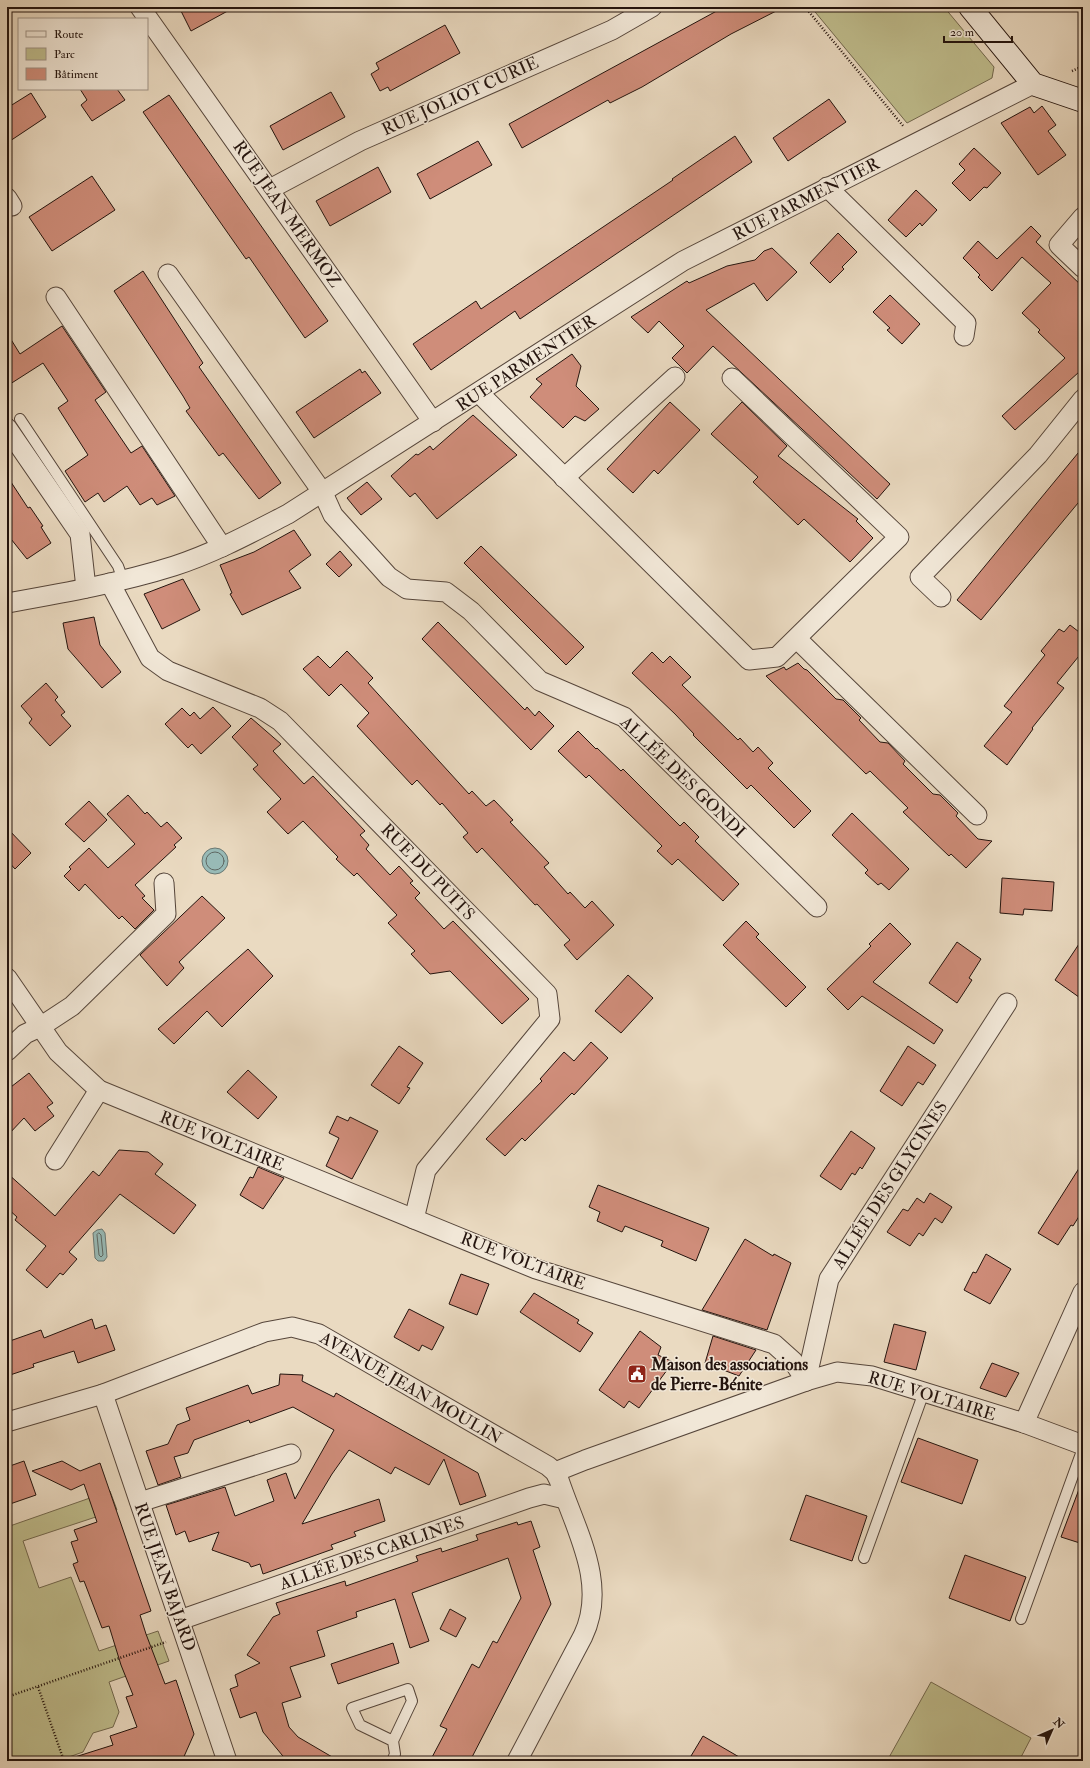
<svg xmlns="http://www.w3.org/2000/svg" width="1090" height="1768" viewBox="0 0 1090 1768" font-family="'IM FELL Double Pica',serif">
  <rect width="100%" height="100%" fill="#eadac1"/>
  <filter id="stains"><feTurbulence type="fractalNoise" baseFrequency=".005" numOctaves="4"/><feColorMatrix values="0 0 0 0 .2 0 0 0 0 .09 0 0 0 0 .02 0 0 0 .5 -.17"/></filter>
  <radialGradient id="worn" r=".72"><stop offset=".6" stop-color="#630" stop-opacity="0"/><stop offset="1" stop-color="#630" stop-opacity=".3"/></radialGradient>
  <g fill="#bfbd8d" stroke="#72684e">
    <path d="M 811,7 L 944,7 L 994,67 L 992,78 L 907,123 Z"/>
    <path d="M 110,1491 L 117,1510 L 23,1541 L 39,1588 L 71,1577 L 99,1651 L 158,1631 L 169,1661 L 109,1682 L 119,1712 L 113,1727 L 93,1733 L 83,1752 L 66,1758 L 67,1761 L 7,1761 L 7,1527 Z"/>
    <path d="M 931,1682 L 1031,1738 L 1019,1761 L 887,1761 Z"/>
  </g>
  <g fill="#98bab6" stroke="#6a7873">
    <circle cx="215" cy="861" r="13"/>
    <path d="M 102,1229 L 105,1233 L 107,1257 L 104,1261 L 98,1261 L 95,1258 L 93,1233 L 97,1230 Z"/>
  </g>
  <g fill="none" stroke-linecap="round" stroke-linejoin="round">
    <g stroke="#5e6762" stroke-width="1">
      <circle cx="215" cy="861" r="9"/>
      <path d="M 99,1233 L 101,1235 L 103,1255 L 101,1257 L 99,1255 L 97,1235 Z"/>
    </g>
  </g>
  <g fill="#cf8d7a" stroke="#24140e">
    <path d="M 179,7 L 235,7 L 191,31 Z"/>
    <path d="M 724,7 L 784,7 L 731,34 L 642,87 L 610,103 L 608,100 L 522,148 L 509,124 Z"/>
    <path d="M 445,25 L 460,53 L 390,91 L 388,87 L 380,91 L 371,74 L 379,69 L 376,63 Z"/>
    <path d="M 80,89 L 117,89 L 125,100 L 92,121 L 81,105 L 87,100 Z"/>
    <path d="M 331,92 L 345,117 L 283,150 L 270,126 Z"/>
    <path d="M 31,93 L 46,117 L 7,143 L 7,108 Z"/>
    <path d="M 169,95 L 328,321 L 305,338 L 249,257 L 246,259 L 143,112 Z"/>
    <path d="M 829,99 L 846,122 L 788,161 L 773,138 Z"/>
    <path d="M 1042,106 L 1056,125 L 1048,131 L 1066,155 L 1038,175 L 1001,123 L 1030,107 L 1034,113 Z"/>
    <path d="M 735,136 L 752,162 L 520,319 L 515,311 L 431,370 L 413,344 L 476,301 L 481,309 L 673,180 L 672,179 Z"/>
    <path d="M 478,141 L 492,165 L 430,199 L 417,174 Z"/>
    <path d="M 974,148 L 1001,173 L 987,188 L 984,187 L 970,201 L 952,183 L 965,170 L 959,164 Z"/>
    <path d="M 378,167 L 391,192 L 330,226 L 316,201 Z"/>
    <path d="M 92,176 L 115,210 L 52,251 L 29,217 Z"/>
    <path d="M 916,190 L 937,210 L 922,226 L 920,223 L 906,237 L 888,220 Z"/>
    <path d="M 1031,226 L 1041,236 L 1036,242 L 1083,287 L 1083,376 L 1079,372 L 1015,430 L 1002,416 L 1065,358 L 1038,332 L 1040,330 L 1022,313 L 1051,283 L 1022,257 L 992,291 L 978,277 L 980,275 L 963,258 L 978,241 L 997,259 Z"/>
    <path d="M 838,233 L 857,252 L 842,267 L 844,269 L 830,283 L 810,263 Z"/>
    <path d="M 772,248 L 797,272 L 767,301 L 754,283 L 706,310 L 890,484 L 877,499 L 713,346 L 687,373 L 672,358 L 684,346 L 659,321 L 648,333 L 631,317 L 687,281 L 689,283 L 727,266 L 755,260 L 764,251 Z"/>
    <path d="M 143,271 L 203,363 L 199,367 L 281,483 L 259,499 L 223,453 L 219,456 L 186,411 L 190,408 L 183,396 L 114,291 Z"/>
    <path d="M 890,295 L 920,324 L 902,344 L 887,330 L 890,328 L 873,312 Z"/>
    <path d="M 62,326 L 106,392 L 95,400 L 131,453 L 142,446 L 175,496 L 157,505 L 152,498 L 140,505 L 127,486 L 104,502 L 98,493 L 85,502 L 65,471 L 88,455 L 58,408 L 68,401 L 43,363 L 7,386 L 7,333 L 20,354 Z"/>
    <path d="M 572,354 L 581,366 L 576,386 L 599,409 L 585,421 L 575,416 L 563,428 L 530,397 L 542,384 L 536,379 Z"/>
    <path d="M 360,369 L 362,373 L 365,371 L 381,393 L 314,438 L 296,412 Z"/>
    <path d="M 670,402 L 700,430 L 658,474 L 654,470 L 633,493 L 607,469 Z"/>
    <path d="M 742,402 L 787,446 L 778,456 L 858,519 L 856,521 L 873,538 L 850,562 L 804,519 L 798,525 L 753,482 L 758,477 L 711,434 Z"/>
    <path d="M 473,415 L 517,455 L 437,519 L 415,493 L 410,497 L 391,476 L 416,454 L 418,455 L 430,446 L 433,450 Z"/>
    <path d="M 1083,447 L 1083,497 L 981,620 L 957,600 Z"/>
    <path d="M 7,476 L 28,508 L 30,507 L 43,526 L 41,527 L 51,543 L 27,559 L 7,534 Z"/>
    <path d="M 367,482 L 382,499 L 361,515 L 347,498 Z"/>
    <path d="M 294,530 L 311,555 L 289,571 L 301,588 L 242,615 L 230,594 L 232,593 L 220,565 L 254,552 Z"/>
    <path d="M 481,546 L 584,647 L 566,665 L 464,563 Z"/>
    <path d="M 340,551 L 352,565 L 339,577 L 326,564 Z"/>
    <path d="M 183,579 L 200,610 L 162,629 L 144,594 Z"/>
    <path d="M 94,617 L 100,645 L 121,672 L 102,688 L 68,649 L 63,623 Z"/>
    <path d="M 438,622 L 525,710 L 527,707 L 535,716 L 539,711 L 554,726 L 531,750 L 422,639 Z"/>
    <path d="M 1070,625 L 1083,635 L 1083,651 L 1057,683 L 1064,688 L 1032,728 L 1033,729 L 1007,765 L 984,746 L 1012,712 L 1004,706 L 1045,655 L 1041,651 L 1059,629 L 1064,632 Z"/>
    <path d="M 347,651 L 373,678 L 368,683 L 469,794 L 472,791 L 486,806 L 494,800 L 513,820 L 510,822 L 549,863 L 544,867 L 568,894 L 570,892 L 585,908 L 592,901 L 614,925 L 577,960 L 564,945 L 570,940 L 537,904 L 535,905 L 482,848 L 477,853 L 463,837 L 468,833 L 442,803 L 440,805 L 417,780 L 412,785 L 357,726 L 369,713 L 341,684 L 329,696 L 303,669 L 318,656 L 330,668 Z"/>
    <path d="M 652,652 L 663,663 L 670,656 L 691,677 L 682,685 L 738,740 L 740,738 L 753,752 L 758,747 L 773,763 L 768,768 L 811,811 L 794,828 L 751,785 L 747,789 L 693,735 L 694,734 L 675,714 L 632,673 Z"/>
    <path d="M 798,663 L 804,669 L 807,670 L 836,699 L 843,700 L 861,718 L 859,720 L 880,742 L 888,743 L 905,761 L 903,764 L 933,794 L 940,795 L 958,813 L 956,816 L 978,839 L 992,841 L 966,868 L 951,854 L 949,856 L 903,812 L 908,808 L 870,771 L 866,774 L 766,676 L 784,667 L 786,670 Z"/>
    <path d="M 46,683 L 58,697 L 55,700 L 65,712 L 61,715 L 71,726 L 50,746 L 29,723 L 32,719 L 21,706 Z"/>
    <path d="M 213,707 L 231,726 L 201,754 L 192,744 L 188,748 L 165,724 L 182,708 L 190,716 L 194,712 L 200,719 Z"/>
    <path d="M 251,718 L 281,744 L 273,751 L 304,784 L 313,776 L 365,831 L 360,835 L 369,845 L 366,849 L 390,875 L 399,866 L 413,881 L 410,883 L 420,893 L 415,898 L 444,929 L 453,921 L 529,999 L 502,1024 L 450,971 L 430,974 L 411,954 L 415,951 L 388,923 L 397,915 L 357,873 L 354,876 L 336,859 L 338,857 L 303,821 L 288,834 L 267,812 L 281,799 L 253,769 L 258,765 L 232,737 Z"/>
    <path d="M 578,731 L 596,749 L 597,748 L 621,771 L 623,769 L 680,826 L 684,822 L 699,837 L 695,841 L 739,884 L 723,901 L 678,859 L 672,865 L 657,851 L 662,846 L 589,775 L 586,778 L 558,751 Z"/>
    <path d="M 128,795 L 145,814 L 147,812 L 161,827 L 167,822 L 182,838 L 174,845 L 176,847 L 135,885 L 145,896 L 142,898 L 154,910 L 135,929 L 122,916 L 119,919 L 85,884 L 79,891 L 64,876 L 71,869 L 69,867 L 89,848 L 108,868 L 135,844 L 107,814 Z"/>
    <path d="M 89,801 L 107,820 L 84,842 L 65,824 Z"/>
    <path d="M 852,813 L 909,869 L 889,890 L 881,883 L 878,885 L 865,873 L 868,870 L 832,835 Z"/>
    <path d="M 7,828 L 31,853 L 15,869 L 7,860 Z"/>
    <path d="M 1002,878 L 1054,882 L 1052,911 L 1024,909 L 1023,915 L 1000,913 Z"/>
    <path d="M 202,896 L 225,918 L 179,962 L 184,968 L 167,986 L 140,955 Z"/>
    <path d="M 746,921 L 759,934 L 756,937 L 806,987 L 786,1007 L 723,945 Z"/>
    <path d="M 890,923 L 911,944 L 873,982 L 943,1030 L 934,1044 L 862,996 L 848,1010 L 827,989 L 871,946 L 869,944 Z"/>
    <path d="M 1083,938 L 1083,1000 L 1055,980 Z"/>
    <path d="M 957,942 L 981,959 L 969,978 L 972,980 L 957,1003 L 929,983 Z"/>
    <path d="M 248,949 L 273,976 L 222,1027 L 207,1011 L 174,1044 L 158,1029 Z"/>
    <path d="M 628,975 L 653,998 L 621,1033 L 595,1011 Z"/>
    <path d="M 591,1042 L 608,1058 L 574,1095 L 572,1093 L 525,1141 L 522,1138 L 505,1156 L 486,1139 L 542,1081 L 540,1079 L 564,1052 L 574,1061 Z"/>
    <path d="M 399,1046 L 423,1063 L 407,1087 L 410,1088 L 399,1104 L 371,1085 Z"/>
    <path d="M 908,1046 L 936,1065 L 923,1085 L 918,1082 L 902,1106 L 880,1091 Z"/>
    <path d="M 248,1070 L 277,1097 L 258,1119 L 227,1092 Z"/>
    <path d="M 29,1073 L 53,1103 L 47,1107 L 54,1116 L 35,1131 L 24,1118 L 7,1136 L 7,1090 Z"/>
    <path d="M 337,1116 L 348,1121 L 350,1117 L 378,1131 L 352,1179 L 326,1166 L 339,1138 L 329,1133 Z"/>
    <path d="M 851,1131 L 875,1148 L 862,1169 L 860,1167 L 855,1175 L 852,1173 L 841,1190 L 820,1176 Z"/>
    <path d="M 119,1150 L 148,1152 L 163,1164 L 155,1174 L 196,1205 L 174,1234 L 120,1194 L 69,1252 L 77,1259 L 63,1275 L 60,1273 L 47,1288 L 26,1270 L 46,1246 L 15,1220 L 17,1217 L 7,1208 L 7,1173 L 55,1216 L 93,1171 L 99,1176 Z"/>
    <path d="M 1083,1162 L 1083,1210 L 1073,1226 L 1071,1225 L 1058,1245 L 1038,1233 Z"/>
    <path d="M 258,1167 L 284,1178 L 263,1209 L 240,1195 L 250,1177 L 253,1178 Z"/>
    <path d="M 598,1185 L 709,1228 L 696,1261 L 661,1246 L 663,1241 L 625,1226 L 622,1232 L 597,1221 L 600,1212 L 589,1207 Z"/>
    <path d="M 930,1193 L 952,1207 L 942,1223 L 935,1218 L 923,1236 L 919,1233 L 910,1246 L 887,1232 L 903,1209 L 908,1211 L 917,1198 L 924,1203 Z"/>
    <path d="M 745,1239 L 773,1256 L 774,1254 L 791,1263 L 767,1330 L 702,1310 Z"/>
    <path d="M 986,1254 L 1011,1269 L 990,1304 L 964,1290 L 973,1272 L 976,1273 Z"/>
    <path d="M 461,1274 L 489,1284 L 477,1315 L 449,1304 Z"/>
    <path d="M 534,1293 L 579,1320 L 577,1323 L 593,1333 L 580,1352 L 520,1312 Z"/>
    <path d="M 409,1309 L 444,1327 L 432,1350 L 422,1345 L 419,1351 L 394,1337 Z"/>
    <path d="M 92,1319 L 95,1329 L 106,1325 L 115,1350 L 78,1363 L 74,1351 L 33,1364 L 34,1367 L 7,1376 L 7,1342 L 41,1330 L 44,1338 Z"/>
    <path d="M 894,1324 L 926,1332 L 916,1370 L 884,1362 Z"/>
    <path d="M 640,1331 L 661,1347 L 658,1355 L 673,1362 L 639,1408 L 629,1401 L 624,1408 L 599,1390 Z"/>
    <path d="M 713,1336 L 756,1350 L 739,1376 L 705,1363 Z"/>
    <path d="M 992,1363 L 1019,1373 L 1006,1397 L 980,1388 Z"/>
    <path d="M 280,1374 L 303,1375 L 302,1381 L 334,1397 L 336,1393 L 478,1473 L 486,1496 L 460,1505 L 444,1459 L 429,1485 L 395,1467 L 391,1474 L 349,1450 L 332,1474 L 302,1524 L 379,1499 L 385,1521 L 354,1532 L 356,1536 L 331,1545 L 333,1549 L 263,1574 L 260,1564 L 251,1567 L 249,1563 L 212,1550 L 219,1532 L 189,1542 L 185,1531 L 176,1535 L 166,1505 L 225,1487 L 235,1516 L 274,1501 L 267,1480 L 286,1473 L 295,1499 L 334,1430 L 293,1407 L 250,1423 L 249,1420 L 194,1440 L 188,1453 L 174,1457 L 181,1477 L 158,1485 L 146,1451 L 168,1444 L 177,1425 L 190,1420 L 186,1408 L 248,1385 L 252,1394 L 279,1385 Z"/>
    <path d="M 918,1438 L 978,1460 L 962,1504 L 901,1482 Z"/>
    <path d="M 24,1461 L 36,1495 L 7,1505 L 7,1467 Z"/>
    <path d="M 62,1461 L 80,1471 L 100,1463 L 151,1611 L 140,1615 L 146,1634 L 165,1684 L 176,1680 L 194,1734 L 182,1761 L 76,1761 L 75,1757 L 113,1745 L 110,1736 L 137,1727 L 126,1697 L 133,1695 L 121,1665 L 109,1626 L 102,1628 L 84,1581 L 80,1582 L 73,1564 L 78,1562 L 71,1542 L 78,1540 L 74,1530 L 97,1522 L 84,1484 L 71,1490 L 32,1471 Z"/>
    <path d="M 1081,1484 L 1083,1484 L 1083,1544 L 1061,1537 Z"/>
    <path d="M 806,1495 L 867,1516 L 852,1561 L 790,1540 Z"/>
    <path d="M 531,1521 L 540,1547 L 533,1550 L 551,1604 L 470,1761 L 430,1761 L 447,1729 L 440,1726 L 472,1664 L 479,1668 L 493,1641 L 497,1643 L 521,1598 L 508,1558 L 412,1593 L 429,1641 L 410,1648 L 395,1599 L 356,1612 L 357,1617 L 317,1631 L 325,1656 L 290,1667 L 301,1697 L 282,1703 L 289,1727 L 298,1737 L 339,1761 L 287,1761 L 263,1732 L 256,1712 L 240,1718 L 230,1689 L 238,1686 L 235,1675 L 260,1663 L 247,1655 L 273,1617 L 280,1614 L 276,1603 L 345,1581 L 346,1586 L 418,1561 L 416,1556 L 441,1548 L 442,1552 L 478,1540 L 476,1535 L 517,1522 L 518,1525 Z"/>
    <path d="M 965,1555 L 1026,1577 L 1010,1621 L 949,1598 Z"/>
    <path d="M 450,1609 L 466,1618 L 456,1637 L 440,1629 Z"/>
    <path d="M 393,1643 L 399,1663 L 338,1684 L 331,1664 Z"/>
    <path d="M 703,1736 L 746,1761 L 688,1761 Z"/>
  </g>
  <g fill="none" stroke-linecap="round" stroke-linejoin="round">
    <g stroke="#56463b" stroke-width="12">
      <g id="lane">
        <path d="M 20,419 L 118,566 L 123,580"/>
        <path d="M 864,1558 L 924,1392"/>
        <path d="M 1021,1619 L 1083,1448"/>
        <path d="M 392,1761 L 395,1754 L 393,1741 L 412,1701 L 408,1689 L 352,1708 L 360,1725 L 393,1741"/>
      </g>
    </g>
    <g stroke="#56463b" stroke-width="21">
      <g id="street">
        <path d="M 140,7 L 433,422"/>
        <path d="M 827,187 L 966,323 L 964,336"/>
        <path d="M 270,189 L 360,141 L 612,30 L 652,7"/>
        <path d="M 7,198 L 12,206"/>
        <path d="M 1083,217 L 1059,245 L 1083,268"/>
        <path d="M 168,274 L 323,493 L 333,515 L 389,577 L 407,589 L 446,592 L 471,611 L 540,681 L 624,717 L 817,907"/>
        <path d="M 56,297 L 222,547"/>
        <path d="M 479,393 L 749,660 L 777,657 L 899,537 L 732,378"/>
        <path d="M 7,428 L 80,534 L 86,588"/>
        <path d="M 564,478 L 675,377"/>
        <path d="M 110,583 L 150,658 L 168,671 L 260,708 L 280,721 L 547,994 L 550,1019 L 426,1170 L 414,1219"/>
        <path d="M 941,597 L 920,577 L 1038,455 L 1083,399"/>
        <path d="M 7,603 C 63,593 120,583 174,566 C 214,553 251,533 288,514 L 683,261 L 1033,84"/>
        <path d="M 797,639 L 977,815"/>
        <path d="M 7,978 L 58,1052 L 99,1090 L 536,1269 L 774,1344 L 793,1361 L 806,1381"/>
        <path d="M 7,1051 L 25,1034 L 40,1027 L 72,1006 L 166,914 L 164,883"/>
        <path d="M 55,1160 L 99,1090"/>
        <path d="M 806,1381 L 829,1279 L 1007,1003"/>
        <path d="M 103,1394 L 227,1761"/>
        <path d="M 7,1422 L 103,1394 L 265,1332 L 292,1327 L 319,1334 L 548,1466 L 555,1472 L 559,1480 C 576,1531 608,1584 583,1636 L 517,1761"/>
        <path d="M 1024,1423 L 1083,1292"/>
        <path d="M 555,1472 L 585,1460 L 806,1381 L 837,1372 L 872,1376 L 1024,1423 L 1083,1445"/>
        <path d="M 140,1502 L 291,1454"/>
        <path d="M 180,1620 L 529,1498 L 544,1494 L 565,1499"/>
      </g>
    </g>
    <g stroke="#24140e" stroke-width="24">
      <path id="secondary" d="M 970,7 L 1033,84 L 1083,101"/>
    </g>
    <g stroke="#24140e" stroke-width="2.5" stroke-dasharray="1 2" stroke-linecap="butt">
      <path d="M 805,7 L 904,127"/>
      <path d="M 1072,71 L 1083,66"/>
      <path d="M 38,1687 L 64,1761"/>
      <path d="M 7,1697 L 166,1642"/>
    </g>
    <use href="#lane" stroke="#f1e7d7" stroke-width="10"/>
    <use href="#street" stroke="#f1e7d7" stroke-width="19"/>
    <use href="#secondary" stroke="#f1e7d7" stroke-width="22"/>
  </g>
  <defs>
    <g id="civic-square" transform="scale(1)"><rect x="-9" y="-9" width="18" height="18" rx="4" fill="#8f2418" stroke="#f1e7d7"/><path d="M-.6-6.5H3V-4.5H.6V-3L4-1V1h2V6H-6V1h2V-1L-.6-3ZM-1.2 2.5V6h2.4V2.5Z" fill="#fff"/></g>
  </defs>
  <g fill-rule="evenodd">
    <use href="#civic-square" x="637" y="1374"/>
  </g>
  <g text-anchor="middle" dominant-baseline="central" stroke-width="3" stroke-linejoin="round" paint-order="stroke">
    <g font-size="17" fill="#24140e" stroke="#f1e7d7">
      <text transform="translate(460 96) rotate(-24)">RUE JOLIOT CURIE</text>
      <text transform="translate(806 199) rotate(-27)">RUE PARMENTIER</text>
      <text transform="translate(287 214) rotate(55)">RUE JEAN MERMOZ</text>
      <text transform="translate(526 363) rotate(-33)">RUE PARMENTIER</text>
      <text transform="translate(683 777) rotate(44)">ALLÉE DES GONDI</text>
      <text transform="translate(428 872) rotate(46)">RUE DU PUITS</text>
      <text transform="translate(222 1141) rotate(22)">RUE VOLTAIRE</text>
      <text transform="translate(890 1185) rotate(-57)">ALLÉE DES GLYCINES</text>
      <text transform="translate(523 1261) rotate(21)">RUE VOLTAIRE</text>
      <text transform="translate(411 1388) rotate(30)">AVENUE JEAN MOULIN</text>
      <text transform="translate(932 1396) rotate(17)">RUE VOLTAIRE</text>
      <text transform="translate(372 1553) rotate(-19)">ALLÉE DES CARLINES</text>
      <text transform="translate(165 1577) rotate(71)">RUE JEAN BAJARD</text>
    </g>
    <g font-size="17" font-weight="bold" fill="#24140e" stroke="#f1e7d7" text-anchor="start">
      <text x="651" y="1364">Maison des associations<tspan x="651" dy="20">de Pierre-Bénite</tspan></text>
    </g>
  </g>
  <rect width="1090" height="1768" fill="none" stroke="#eadac1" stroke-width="24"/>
  <rect x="8" y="8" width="1074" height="1752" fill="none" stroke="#24140e" stroke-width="2"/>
  <rect x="12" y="12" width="1066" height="1744" fill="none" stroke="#24140e"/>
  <rect x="18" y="18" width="130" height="72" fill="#f1e7d7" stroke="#9f9387"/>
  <rect x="26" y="31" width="20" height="6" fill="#f1e7d7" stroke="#9f9387"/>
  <text x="54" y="38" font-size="12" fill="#24140e">Route</text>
  <rect x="26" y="48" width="20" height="12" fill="#bfbd8d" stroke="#9f9387"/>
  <text x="54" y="58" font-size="12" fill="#24140e">Parc</text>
  <rect x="26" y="68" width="20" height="12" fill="#cf8d7a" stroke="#9f9387"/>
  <text x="54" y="78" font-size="12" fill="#24140e">Bâtiment</text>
  <g transform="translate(1052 1730) rotate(45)" stroke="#f1e7d7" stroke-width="3" paint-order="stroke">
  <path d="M0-3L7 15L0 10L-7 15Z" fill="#24140e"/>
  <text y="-6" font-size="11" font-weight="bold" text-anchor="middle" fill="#24140e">N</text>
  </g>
  <path d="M944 36v6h68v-6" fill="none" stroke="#24140e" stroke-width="2"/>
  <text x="950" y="36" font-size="12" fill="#24140e" stroke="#f1e7d7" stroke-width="3" paint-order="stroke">20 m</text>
  <rect width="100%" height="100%" filter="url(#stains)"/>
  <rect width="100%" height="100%" fill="url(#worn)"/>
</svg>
